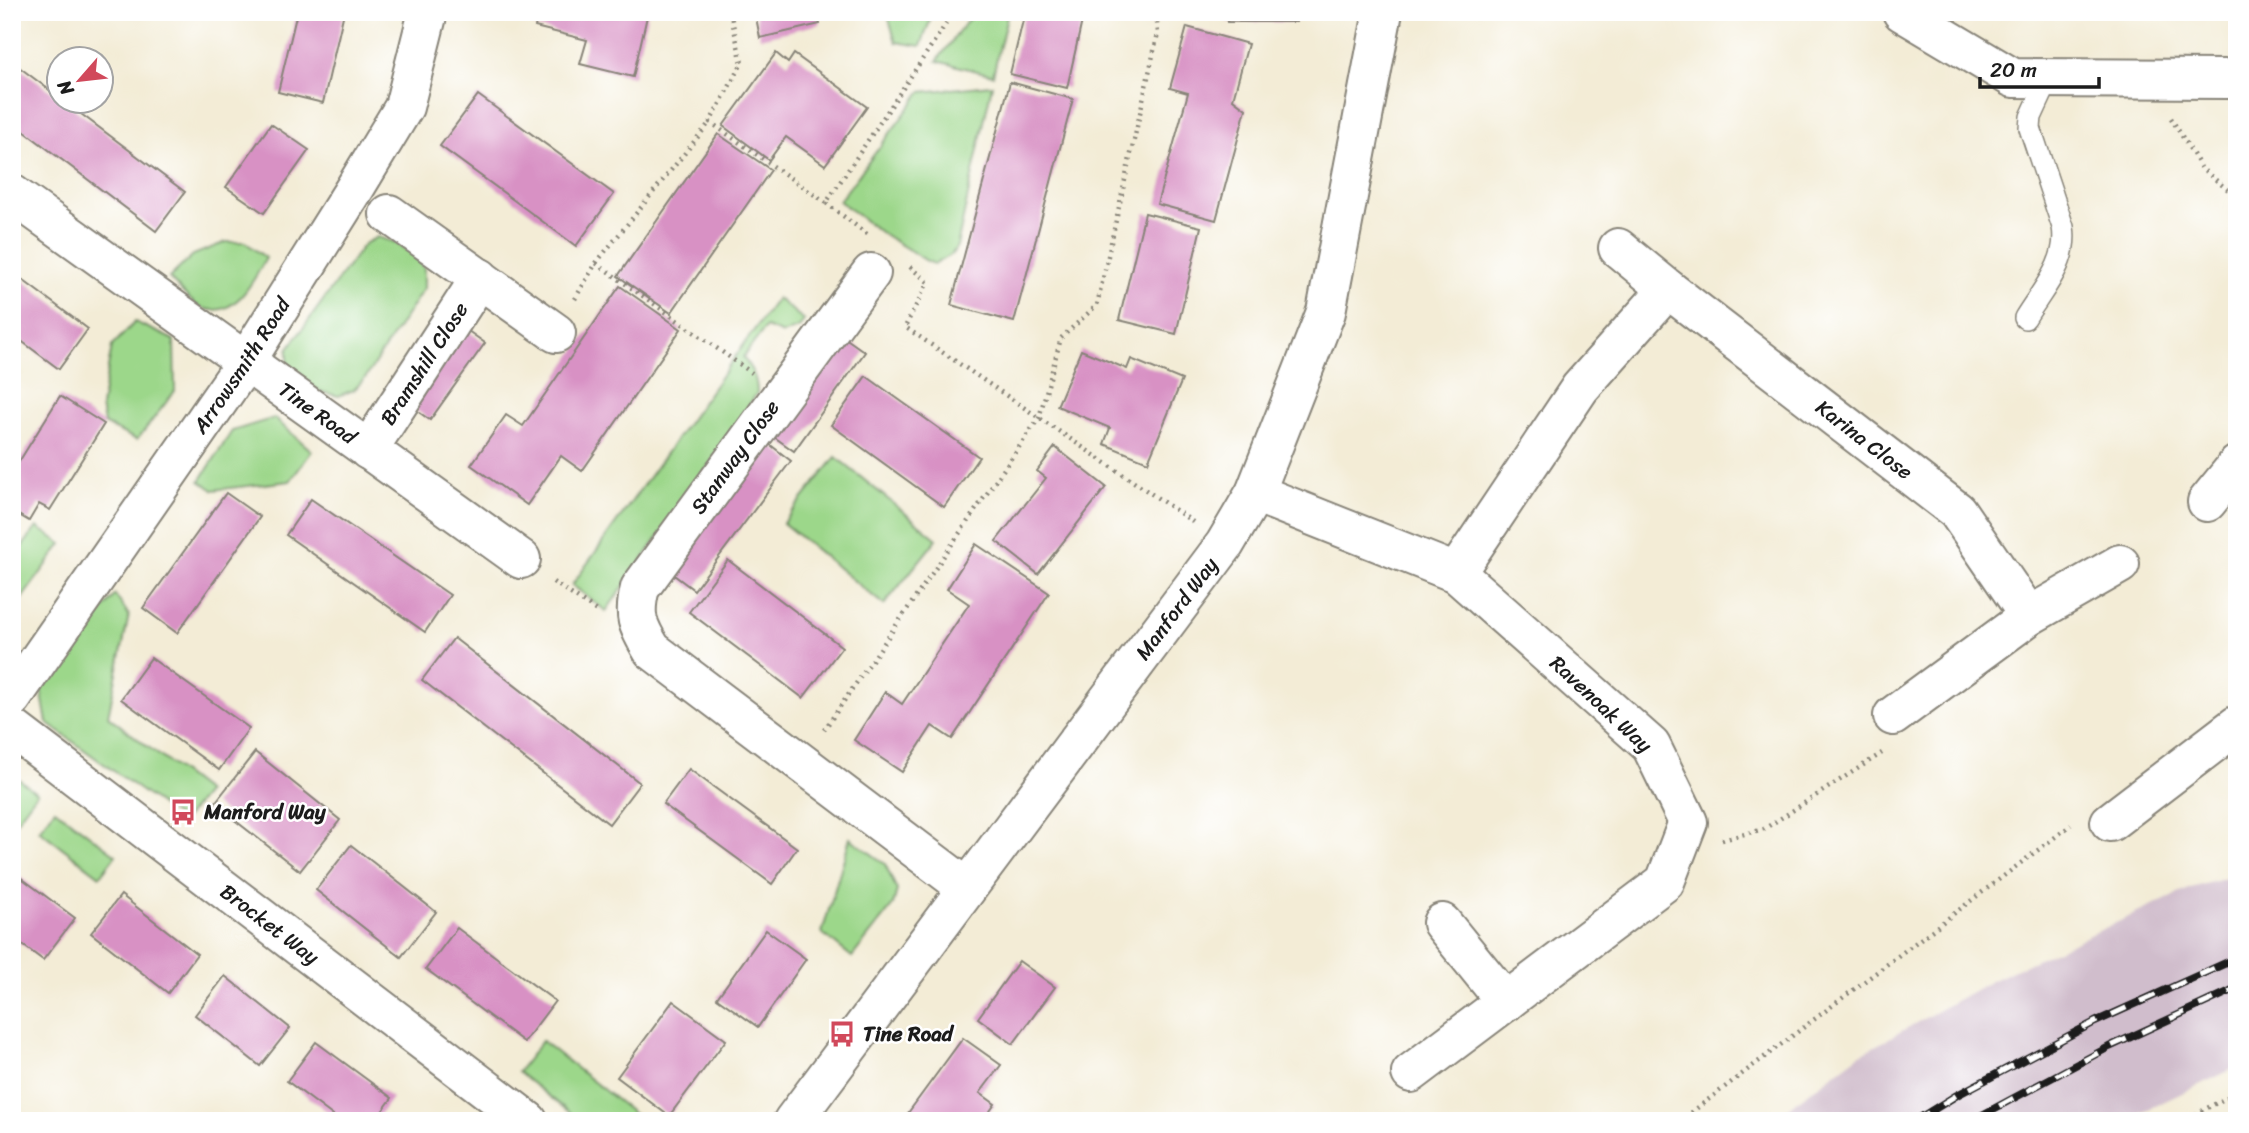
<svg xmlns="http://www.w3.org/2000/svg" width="2249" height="1133" viewBox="0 0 2249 1133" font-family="Sriracha,sans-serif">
  <rect width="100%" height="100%" fill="#fff"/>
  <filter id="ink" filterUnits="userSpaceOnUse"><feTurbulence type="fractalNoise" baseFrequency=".0143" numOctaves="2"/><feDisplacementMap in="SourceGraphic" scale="14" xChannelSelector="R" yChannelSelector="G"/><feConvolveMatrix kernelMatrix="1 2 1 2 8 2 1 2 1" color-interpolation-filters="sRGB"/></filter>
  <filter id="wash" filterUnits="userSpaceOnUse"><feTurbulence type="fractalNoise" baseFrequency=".00686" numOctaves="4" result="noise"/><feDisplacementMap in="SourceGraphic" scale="28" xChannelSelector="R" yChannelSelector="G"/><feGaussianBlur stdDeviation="1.57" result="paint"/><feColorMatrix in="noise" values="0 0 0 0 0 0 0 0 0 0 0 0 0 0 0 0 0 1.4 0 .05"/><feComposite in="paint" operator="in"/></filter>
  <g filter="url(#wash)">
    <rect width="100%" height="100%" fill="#f3ecd6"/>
    <path fill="#d0bdcc" d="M 2237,875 L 2237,1067 L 2123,1121 L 1771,1121 L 1859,1055 L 1991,981 L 2191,888 Z"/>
    <g fill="#9cd78a" stroke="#5c7a53" stroke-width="2">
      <path d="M 881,12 L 933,12 L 921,46 L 896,42 L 888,16 L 881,16 Z"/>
      <path d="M 974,12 L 1008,12 L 993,75 L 937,61 Z"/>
      <path d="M 992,85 L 957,246 L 952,254 L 934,264 L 927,261 L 880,232 L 839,201 L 921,92 Z"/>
      <path d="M 377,237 L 394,242 L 412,253 L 424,268 L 424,288 L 366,377 L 354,390 L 338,396 L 322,392 L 303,381 L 288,363 L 288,349 L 364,244 Z"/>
      <path d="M 226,242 L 245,242 L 266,258 C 254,280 235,320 202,308 C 193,305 177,286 169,278 L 193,255 Z"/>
      <path d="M 777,298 L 804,320 L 800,327 L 783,334 L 766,327 L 743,357 C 752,370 757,377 757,393 L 697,483 L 606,611 L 572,585 Z"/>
      <path d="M 135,322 L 174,340 L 175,391 L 137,440 L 104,424 L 101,406 L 112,346 Z"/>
      <path d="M 274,418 L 312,451 L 290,481 L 213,490 L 200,481 L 232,431 Z"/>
      <path d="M 836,457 L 937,539 L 884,605 L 783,523 Z"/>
      <path d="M 37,527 L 62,544 L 12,612 L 12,547 L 18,552 Z"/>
      <path d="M 115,595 L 129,615 L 108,716 L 207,792 L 183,821 L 47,723 L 41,689 Z"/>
      <path d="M 12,774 L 37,793 L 12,827 Z"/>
      <path d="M 55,809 L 116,855 L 100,876 L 39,830 Z"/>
      <path d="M 850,838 L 885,864 L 897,890 L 893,905 L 852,957 L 822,933 Z"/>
      <path d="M 542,1041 L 643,1121 L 581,1121 L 518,1072 Z"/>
    </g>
    <g id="blocks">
      <g fill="#d891c4">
        <path d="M 297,12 L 344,12 L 323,103 L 278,92 Z"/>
        <path d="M 538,12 L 648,12 L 633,77 L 580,64 L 587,40 L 535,27 Z"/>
        <path d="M 755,12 L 817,12 L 820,24 L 760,38 Z"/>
        <path d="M 1025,12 L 1084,12 L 1067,88 L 1010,74 Z"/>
        <rect x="1227" y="12" width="69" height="10"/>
        <path d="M 1187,27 L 1248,44 L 1233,99 L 1246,109 L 1216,220 L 1157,204 L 1188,93 L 1170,88 Z"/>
        <path d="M 776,53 L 788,63 L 794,54 L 867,107 L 825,165 L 786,137 L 769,160 L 723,126 Z"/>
        <path d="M 19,67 L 60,98 L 60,102 L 65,102 L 185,192 L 156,231 L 12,122 L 12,77 Z"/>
        <path d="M 1010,82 L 1073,99 L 1014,322 L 951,305 Z"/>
        <path d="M 478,95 L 614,194 L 576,246 L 440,146 Z"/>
        <path d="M 271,124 L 309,150 L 264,213 L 226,187 Z"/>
        <path d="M 718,134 L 771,170 L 671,313 L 618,276 Z"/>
        <path d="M 1145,213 L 1201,227 L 1176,334 L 1119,320 Z"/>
        <path d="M 12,272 L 88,329 L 59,369 L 12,334 Z"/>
        <path d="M 620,286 L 681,329 L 582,471 L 561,456 L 527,505 L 471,465 L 506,415 L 523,426 Z"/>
        <path d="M 461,326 L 485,343 L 430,420 L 406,403 Z"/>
        <path d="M 841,335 L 865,352 L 794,451 L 770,434 Z"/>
        <path d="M 1081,350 L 1127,369 L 1131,359 L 1182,380 L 1148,462 L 1104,444 L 1110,428 L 1057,406 Z"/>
        <path d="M 866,376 L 979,457 L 944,507 L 831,425 Z"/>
        <path d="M 60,396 L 104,424 L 50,510 L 39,504 L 29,521 L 12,511 L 12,473 Z"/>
        <path d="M 768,443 L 791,461 L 694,590 L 670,572 Z"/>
        <path d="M 1055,447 L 1106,487 L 1038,574 L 996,541 L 1046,478 L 1037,471 Z"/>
        <path d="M 226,493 L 260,517 L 177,633 L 143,608 Z"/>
        <path d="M 311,499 L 450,595 L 425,632 L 286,535 Z"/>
        <path d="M 976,544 L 1049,593 L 952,739 L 932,726 L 902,772 L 854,740 L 885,692 L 902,704 L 969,604 L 947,589 Z"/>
        <path d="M 728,560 L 842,647 L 803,698 L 689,612 Z"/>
        <path d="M 454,638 L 640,783 L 609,824 L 422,680 Z"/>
        <path d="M 151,658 L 249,728 L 219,770 L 121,699 Z"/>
        <path d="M 255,752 L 340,820 L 300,871 L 214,804 Z"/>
        <path d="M 689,769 L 797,848 L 772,884 L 663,804 Z"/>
        <path d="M 351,845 L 436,912 L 401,957 L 316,890 Z"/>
        <path d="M 12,871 L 75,918 L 43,960 L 12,937 Z"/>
        <path d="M 121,895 L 197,954 L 168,993 L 91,933 Z"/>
        <path d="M 457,928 L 555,1001 L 524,1042 L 426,969 Z"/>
        <path d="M 766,930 L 806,959 L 758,1027 L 717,998 Z"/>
        <path d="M 1019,961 L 1055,987 L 1013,1044 L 978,1018 Z"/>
        <path d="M 225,976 L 290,1028 L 260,1066 L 195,1015 Z"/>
        <path d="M 673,1001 L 726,1040 L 669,1116 L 617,1077 Z"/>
        <path d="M 963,1038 L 1001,1065 L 980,1093 L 995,1104 L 983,1121 L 918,1121 L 908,1113 Z"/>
        <path d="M 316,1042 L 392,1098 L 375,1121 L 340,1121 L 287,1081 Z"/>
      </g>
    </g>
  </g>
  <g filter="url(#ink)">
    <use href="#blocks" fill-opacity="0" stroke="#888479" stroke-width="2"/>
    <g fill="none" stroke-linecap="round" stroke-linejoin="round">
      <g stroke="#888479" stroke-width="24">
        <path id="service" d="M 2025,318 C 2042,290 2069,262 2063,227 L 2030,128 L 2031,117 L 2049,78"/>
      </g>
      <g stroke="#888479" stroke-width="42">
        <g id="minor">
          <path d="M 1902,12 L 2013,78 L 2229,79"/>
          <path id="s1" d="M 12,194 L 521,559"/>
          <path d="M 389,214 L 556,333"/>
          <path id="s2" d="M 1618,248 L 1668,289 L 1957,511 L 2029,616"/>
          <path d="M 871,273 L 640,588 C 633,616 637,625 652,650 L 966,887"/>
          <path id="s3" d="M 368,450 L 480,278"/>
          <path d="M 1255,493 L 1456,573 L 1651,746 L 1688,822 L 1665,882 L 1411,1073"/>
          <path d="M 2207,502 L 2237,465"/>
          <path d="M 1456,573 L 1580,388 L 1668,289"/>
          <path id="s4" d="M 12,698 L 245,363 L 355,188 L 404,107 L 428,12"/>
          <path d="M 1893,716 L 2029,616 L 2120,564"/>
          <path id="s5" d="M 12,728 L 528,1121"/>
          <path d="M 2110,822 L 2237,725"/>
          <path d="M 1442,923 L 1506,1002"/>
        </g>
      </g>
      <g stroke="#888479" stroke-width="42">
        <g id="tertiary">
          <path id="s6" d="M 793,1121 L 1225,544 L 1255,493 L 1326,312 L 1383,12"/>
        </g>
      </g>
      <g stroke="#888479" stroke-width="4.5" stroke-dasharray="2 5" stroke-linecap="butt">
        <path d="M 730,12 L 742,63 L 710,122 L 826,203"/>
        <path d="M 2171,118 L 2202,169 L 2237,197"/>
        <path d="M 867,234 L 826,203 L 954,12"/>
        <path d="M 596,263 L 710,122"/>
        <path d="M 910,267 L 928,282 L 905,327 L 1193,522"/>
        <path d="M 575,299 L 596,263 L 752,373"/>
        <path d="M 553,582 L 598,612"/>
        <path d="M 824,730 L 1039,418 L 1061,338 L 1097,305 L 1158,33 L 1156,12"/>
        <path d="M 1722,840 L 1764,829 L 1882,753"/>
        <path d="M 1680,1121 L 2071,825"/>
        <path d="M 2183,1121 L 2237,1092"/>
      </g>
      <use href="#service" stroke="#fff" stroke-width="21"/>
      <use href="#minor" stroke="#fff" stroke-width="38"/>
      <use href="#tertiary" stroke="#fff" stroke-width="38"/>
      <g stroke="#1c1c1c" stroke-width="8">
        <g id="rail">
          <path d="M 1915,1121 L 1957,1095 L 2095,1022 L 2237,958"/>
          <path d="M 1971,1121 L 2109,1047 L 2237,988"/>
        </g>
      </g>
      <use href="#rail" stroke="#fff" stroke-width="5" stroke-dasharray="16" stroke-linecap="butt"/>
    </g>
  </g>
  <defs>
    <g id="bus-bare" transform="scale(2.1)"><path d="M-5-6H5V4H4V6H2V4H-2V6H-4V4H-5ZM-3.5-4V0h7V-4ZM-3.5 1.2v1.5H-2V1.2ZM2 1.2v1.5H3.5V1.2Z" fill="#d1495b" stroke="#fff" stroke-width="2.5" paint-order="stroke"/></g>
  </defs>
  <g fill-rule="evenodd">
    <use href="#bus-bare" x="183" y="812"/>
    <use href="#bus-bare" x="842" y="1034"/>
  </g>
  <g text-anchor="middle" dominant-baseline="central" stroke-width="5" stroke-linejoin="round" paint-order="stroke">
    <g font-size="21" fill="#1c1c1c" stroke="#fff">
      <text stroke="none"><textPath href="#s3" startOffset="103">Bramshill Close</textPath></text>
      <text stroke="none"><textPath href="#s4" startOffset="404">Arrowsmith Road</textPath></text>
      <text stroke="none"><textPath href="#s1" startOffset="376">Tine Road</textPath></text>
      <text stroke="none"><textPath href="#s2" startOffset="312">Karina Close</textPath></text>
      <text transform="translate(735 457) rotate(-54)">Stanway Close</text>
      <text stroke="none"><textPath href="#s6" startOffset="640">Manford Way</textPath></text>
      <text transform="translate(1601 704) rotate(43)">Ravenoak Way</text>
      <text stroke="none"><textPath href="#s5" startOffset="324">Brocket Way</textPath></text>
    </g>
    <g font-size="21" font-weight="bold" fill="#1c1c1c" stroke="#fff" text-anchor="start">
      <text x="204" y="812">Manford Way</text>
      <text x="863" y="1034">Tine Road</text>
    </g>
  </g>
  <rect width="2249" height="1133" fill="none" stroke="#fff" stroke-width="42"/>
  <g transform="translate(80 80) rotate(242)"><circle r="33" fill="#ffffff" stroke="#a4a4a4" stroke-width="2"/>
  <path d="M0-5L12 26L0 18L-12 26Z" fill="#d1495b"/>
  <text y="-10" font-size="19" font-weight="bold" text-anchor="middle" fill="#1c1c1c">N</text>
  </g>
  <path d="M1980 77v10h119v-10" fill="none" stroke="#1c1c1c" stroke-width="3.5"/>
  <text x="1990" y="77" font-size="21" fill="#1c1c1c" stroke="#ffffff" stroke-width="5" paint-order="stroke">20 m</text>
</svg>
